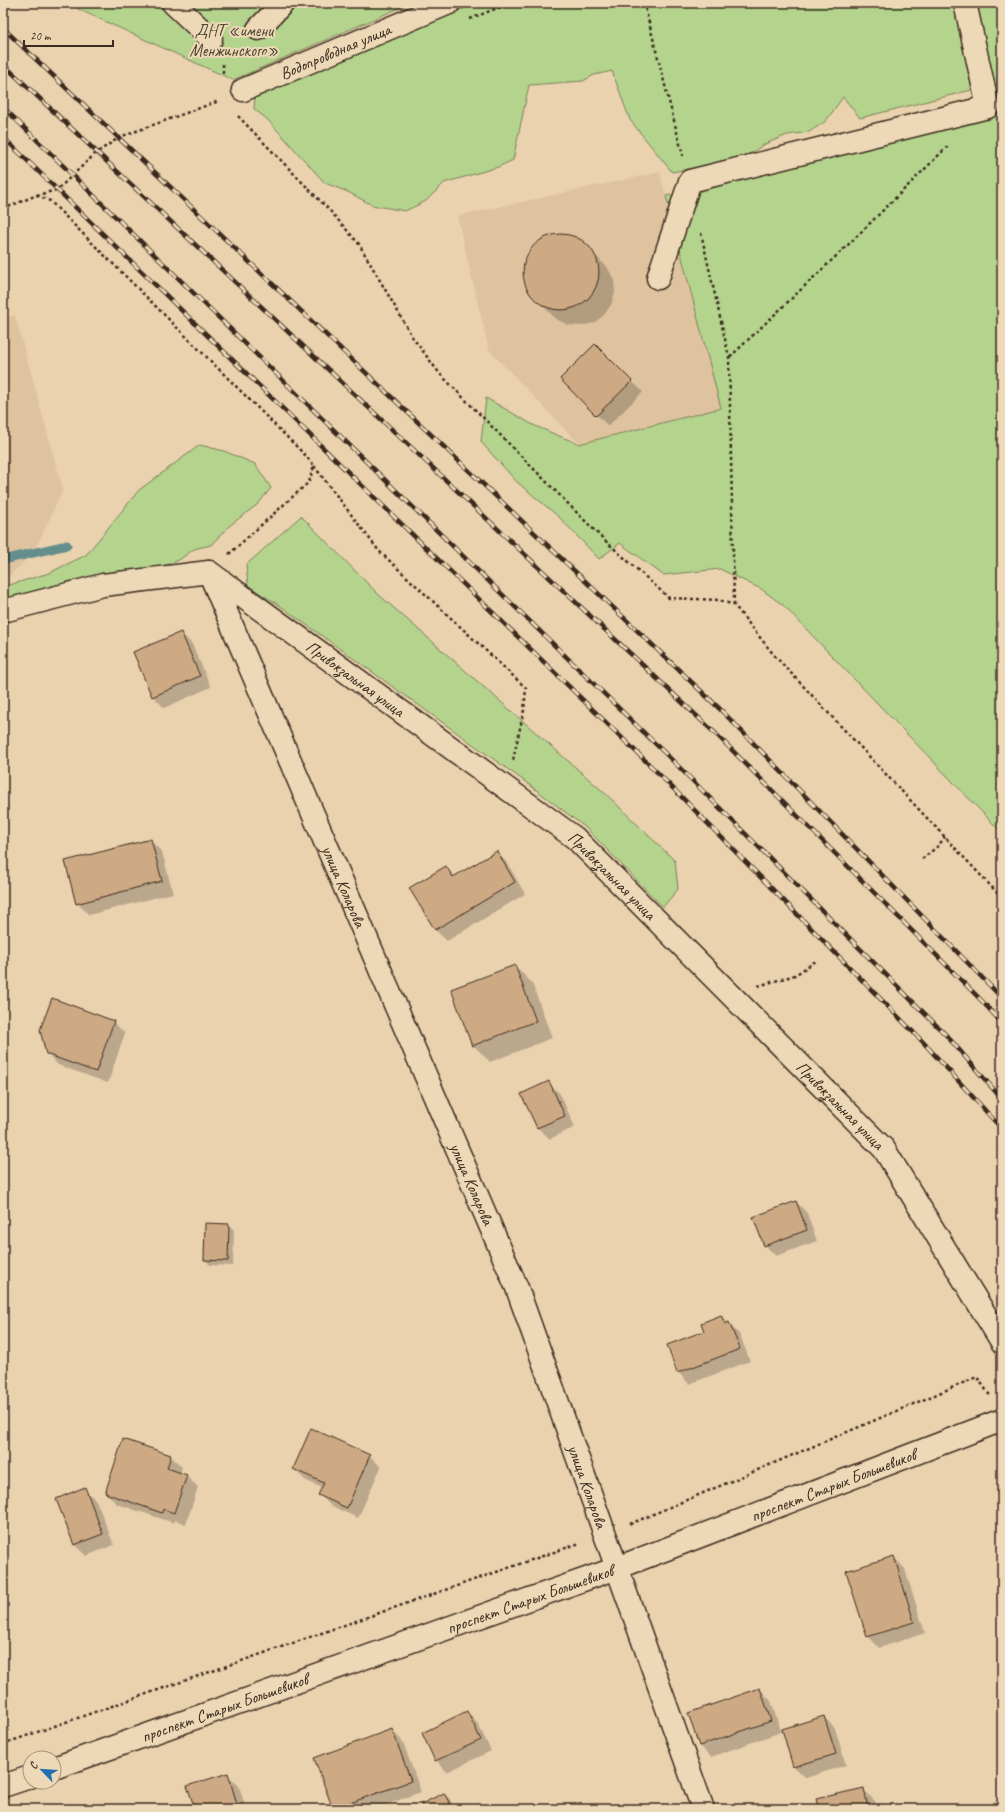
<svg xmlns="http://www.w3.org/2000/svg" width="1005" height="1812" viewBox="0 0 1005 1812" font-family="Caveat,sans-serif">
  <rect width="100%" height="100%" fill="#ead2af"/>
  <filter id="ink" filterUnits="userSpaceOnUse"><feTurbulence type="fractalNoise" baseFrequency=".025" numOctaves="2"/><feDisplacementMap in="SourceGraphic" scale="8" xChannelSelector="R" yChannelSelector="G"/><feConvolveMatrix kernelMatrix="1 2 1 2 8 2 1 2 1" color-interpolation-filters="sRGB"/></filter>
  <g filter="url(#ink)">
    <g fill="#dfc39f">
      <path d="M 660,172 L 721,408 L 579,444 L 489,350 L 457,216 Z"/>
      <path d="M 15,315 L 63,490 L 34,552 L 3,582 L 3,318 Z"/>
    </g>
    <g fill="#b4d48e" stroke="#787f56">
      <path d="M 72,3 L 411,3 L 233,80 L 78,9 Z"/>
      <path d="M 479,3 L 1002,3 L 1002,86 L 999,83 L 860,118 L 843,97 L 826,121 L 809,132 L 787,135 L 765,144 L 742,159 L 672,172 L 630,120 L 612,71 L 594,75 L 583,81 L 529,85 L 513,160 L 498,167 L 444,183 L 426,201 L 405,211 L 372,205 L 348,192 L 325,183 L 267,119 L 254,109 L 255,98 L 415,27 Z"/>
      <path d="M 1002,107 L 1002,833 L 783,605 L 761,589 L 720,569 L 663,575 L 620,543 L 599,559 L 559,517 L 517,482 L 481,442 L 486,398 L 535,426 L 579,444 L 721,408 L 666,196 L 998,114 Z"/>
      <path d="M 200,445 L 224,451 L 255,464 L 271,488 L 258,504 L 229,526 L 211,545 L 194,549 L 179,560 L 164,566 L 105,574 L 3,599 L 3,587 L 49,573 L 86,555 L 139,490 Z"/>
      <path d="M 301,516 L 378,594 L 608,796 L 675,861 L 678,889 L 663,907 L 585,827 L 527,783 L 279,605 L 248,586 L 246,565 Z"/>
    </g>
    <g fill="#0003">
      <path d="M 558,235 L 571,236 L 582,242 L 608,268 L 614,280 L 615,293 L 611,305 L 604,315 L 594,323 L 581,326 L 568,325 L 556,319 L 530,293 L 525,281 L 524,268 L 528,256 L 535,245 L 545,238 Z"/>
      <path d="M 595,346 L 643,392 L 608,426 L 561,379 Z"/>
      <path d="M 181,633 L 192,644 L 211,687 L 164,708 L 153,696 Z"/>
      <path d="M 150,840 L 162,852 L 173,893 L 89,915 L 77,903 Z"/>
      <path d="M 496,852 L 508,864 L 525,894 L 447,941 L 435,930 L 446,867 L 455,877 Z"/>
      <path d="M 515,966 L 532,983 L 552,1038 L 490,1062 L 473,1045 Z"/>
      <path d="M 113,1022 L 125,1033 L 108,1083 L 58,1065 L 47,1053 Z"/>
      <path d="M 548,1082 L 560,1094 L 575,1127 L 550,1139 L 538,1128 L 523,1094 Z"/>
      <path d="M 796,1202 L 807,1213 L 817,1241 L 776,1256 L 765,1245 Z"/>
      <path d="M 229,1225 L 234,1230 L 233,1266 L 210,1265 L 205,1260 Z"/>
      <path d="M 721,1316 L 740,1335 L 750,1361 L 689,1384 L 678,1372 L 706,1332 Z"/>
      <path d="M 312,1430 L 370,1456 L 381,1467 L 358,1518 L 331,1506 L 320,1495 L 322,1488 L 305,1480 L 294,1469 Z"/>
      <path d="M 124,1440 L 171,1456 L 182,1467 L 180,1474 L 186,1476 L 198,1487 L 186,1524 L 175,1520 L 174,1523 L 117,1504 L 106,1493 Z"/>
      <path d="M 84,1489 L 96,1500 L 114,1545 L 86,1556 L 75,1545 L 57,1500 Z"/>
      <path d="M 894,1557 L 905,1569 L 925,1633 L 879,1648 L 868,1636 Z"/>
      <path d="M 760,1689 L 771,1701 L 781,1730 L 824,1717 L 835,1728 L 846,1765 L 806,1778 L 794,1767 L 784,1731 L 711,1757 L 699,1746 Z"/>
      <path d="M 467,1712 L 478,1724 L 491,1751 L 447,1772 L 436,1760 Z"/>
      <path d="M 392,1730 L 403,1742 L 421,1792 L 375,1809 L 334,1809 Z"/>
      <path d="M 227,1774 L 239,1786 L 246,1809 L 196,1809 L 189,1786 Z"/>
      <path d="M 863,1789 L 875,1801 L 877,1809 L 820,1809 Z"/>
      <path d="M 444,1794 L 450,1799 L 454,1809 L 425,1809 Z"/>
    </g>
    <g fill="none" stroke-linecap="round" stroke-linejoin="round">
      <path stroke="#648e8c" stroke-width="9" d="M 3,560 L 67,545"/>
    </g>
    <g fill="#ceaa84" stroke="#3b2a1e">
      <circle cx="561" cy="272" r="38"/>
      <path d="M 595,344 L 632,381 L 596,416 L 560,379 Z"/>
      <path d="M 181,632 L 200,676 L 152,697 L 133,652 Z"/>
      <path d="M 151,839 L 162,881 L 76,904 L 65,861 Z"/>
      <path d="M 497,851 L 515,882 L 435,930 L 409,888 L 446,866 L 453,877 Z"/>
      <path d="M 515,965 L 536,1021 L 472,1046 L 451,989 Z"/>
      <path d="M 52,998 L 114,1021 L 96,1072 L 46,1054 L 40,1030 Z"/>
      <path d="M 549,1081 L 565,1116 L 537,1128 L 521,1094 Z"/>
      <path d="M 796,1201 L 807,1230 L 764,1246 L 753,1217 Z"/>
      <path d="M 205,1223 L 229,1224 L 228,1261 L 204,1260 Z"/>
      <path d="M 721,1315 L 725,1324 L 729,1322 L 740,1349 L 677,1373 L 667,1345 L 704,1331 L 701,1323 Z"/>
      <path d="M 311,1428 L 370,1455 L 347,1508 L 318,1495 L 324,1483 L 293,1469 Z"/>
      <path d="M 123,1439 L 171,1455 L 167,1468 L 187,1475 L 174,1513 L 163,1509 L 162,1513 L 105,1493 Z"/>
      <path d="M 85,1487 L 103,1534 L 74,1545 L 56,1499 Z"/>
      <path d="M 894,1556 L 914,1622 L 867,1637 L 846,1571 Z"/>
      <path d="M 760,1688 L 771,1721 L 699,1746 L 688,1713 Z"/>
      <path d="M 467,1711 L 481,1740 L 435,1761 L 422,1733 Z"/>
      <path d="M 824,1716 L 836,1754 L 793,1767 L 782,1729 Z"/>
      <path d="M 392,1729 L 411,1781 L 333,1809 L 314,1758 Z"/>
      <path d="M 228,1773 L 238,1808 L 195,1809 L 187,1786 Z"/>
      <path d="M 864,1788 L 868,1809 L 819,1809 L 816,1799 Z"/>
      <path d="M 444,1793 L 450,1804 L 439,1809 L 424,1809 L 421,1804 Z"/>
    </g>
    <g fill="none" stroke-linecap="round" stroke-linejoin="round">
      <g stroke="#3b2a1e" stroke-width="25">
        <g id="minor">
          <path d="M 173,3 L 211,39"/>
          <path d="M 258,29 L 283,3"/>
          <path id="s1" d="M 243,90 L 449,3"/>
          <path d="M 658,278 L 690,181 L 988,107 L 965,3"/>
          <path id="s2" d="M 209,572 L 517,1288 L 703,1809"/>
          <path id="s3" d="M 3,611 L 103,585 L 209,572 L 575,838 L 884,1149 L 1002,1342"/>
          <path id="s4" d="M 54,1768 L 617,1568 L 1002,1420"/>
          <path d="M 3,1786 L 30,1777"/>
        </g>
      </g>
      <g stroke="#3b2a1e" stroke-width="2.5" stroke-dasharray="3 3" stroke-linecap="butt">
        <path d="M 644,3 L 683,156"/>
        <path d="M 470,19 L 510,3"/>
        <path d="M 223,73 L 223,62"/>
        <path d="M 238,116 L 332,213 L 359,244 L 413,338 L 440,374 L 599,535 L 669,598 L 719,600 L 734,605 L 774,655 L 1002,898"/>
        <path d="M 37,195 L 50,201 L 306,456 L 314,466 L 309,482 L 228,555"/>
        <path d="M 3,209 L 37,195 L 57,190 L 96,153 L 120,137 L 219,101"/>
        <path d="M 701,233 L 729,357 L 734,605"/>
        <path d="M 730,357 L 851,242 L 949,145"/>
        <path d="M 314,466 L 379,551 L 526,688 L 524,710 L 513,760"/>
        <path d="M 922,859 L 938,846 L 945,837"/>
        <path d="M 758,986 L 795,975 L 816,961"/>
        <path d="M 630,1524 L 977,1377 L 991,1397"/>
        <path d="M 3,1744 L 580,1543"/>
      </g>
      <use href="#minor" stroke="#edd9b7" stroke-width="22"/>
      <g stroke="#3b2a1e" stroke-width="4.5">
        <g id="rail">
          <path d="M 3,28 L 723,712 L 1002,998"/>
          <path d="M 3,64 L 717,735 L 981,1000 L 1002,1023"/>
          <path d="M 3,107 L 673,761 L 947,1036 L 1002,1099"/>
          <path d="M 3,137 L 657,772 L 923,1042 L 1002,1129"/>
        </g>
      </g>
      <use href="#rail" stroke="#edd9b7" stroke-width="3" stroke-dasharray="9" stroke-linecap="butt"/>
    </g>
  </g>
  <g text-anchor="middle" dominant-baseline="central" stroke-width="4" stroke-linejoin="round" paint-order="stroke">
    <g font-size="17" fill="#4d442f" stroke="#edd9b7">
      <text x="234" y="30">ДНТ «имени<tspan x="234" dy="20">Менжинского»</tspan></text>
    </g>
    <g font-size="17" fill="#3b2a1e" stroke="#edd9b7">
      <text stroke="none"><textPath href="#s1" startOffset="100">Водопроводная улица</textPath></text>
      <text stroke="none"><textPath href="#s3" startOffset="391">Привокзальная улица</textPath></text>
      <text stroke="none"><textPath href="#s3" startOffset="715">Привокзальная улица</textPath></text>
      <text stroke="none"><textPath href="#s2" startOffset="342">улица Коларова</textPath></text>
      <text stroke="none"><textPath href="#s3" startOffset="1039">Привокзальная улица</textPath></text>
      <text stroke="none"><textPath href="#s2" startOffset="666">улица Коларова</textPath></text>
      <text stroke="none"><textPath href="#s4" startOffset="829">проспект Старых Большевиков</textPath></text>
      <text stroke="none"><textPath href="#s2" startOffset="990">улица Коларова</textPath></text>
      <text stroke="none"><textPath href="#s4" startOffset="505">проспект Старых Большевиков</textPath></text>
      <text stroke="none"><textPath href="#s4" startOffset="181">проспект Старых Большевиков</textPath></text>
    </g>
  </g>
  <rect width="1005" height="1812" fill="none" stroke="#edd9b7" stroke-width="16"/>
  <rect x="8" y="8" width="989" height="1796" fill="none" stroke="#3b2a1e" stroke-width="1.5" filter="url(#ink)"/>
  <g transform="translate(42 1770) rotate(295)"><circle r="19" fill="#edd9b7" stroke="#a6937a"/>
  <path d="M0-3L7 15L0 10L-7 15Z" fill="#1f6fb2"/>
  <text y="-6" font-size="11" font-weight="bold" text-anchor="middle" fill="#3b2a1e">С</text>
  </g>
  <path d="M24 40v6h89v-6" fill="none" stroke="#3b2a1e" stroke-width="2"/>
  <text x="30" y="40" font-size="12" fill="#3b2a1e" stroke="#edd9b7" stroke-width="3" paint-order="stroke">20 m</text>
</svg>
